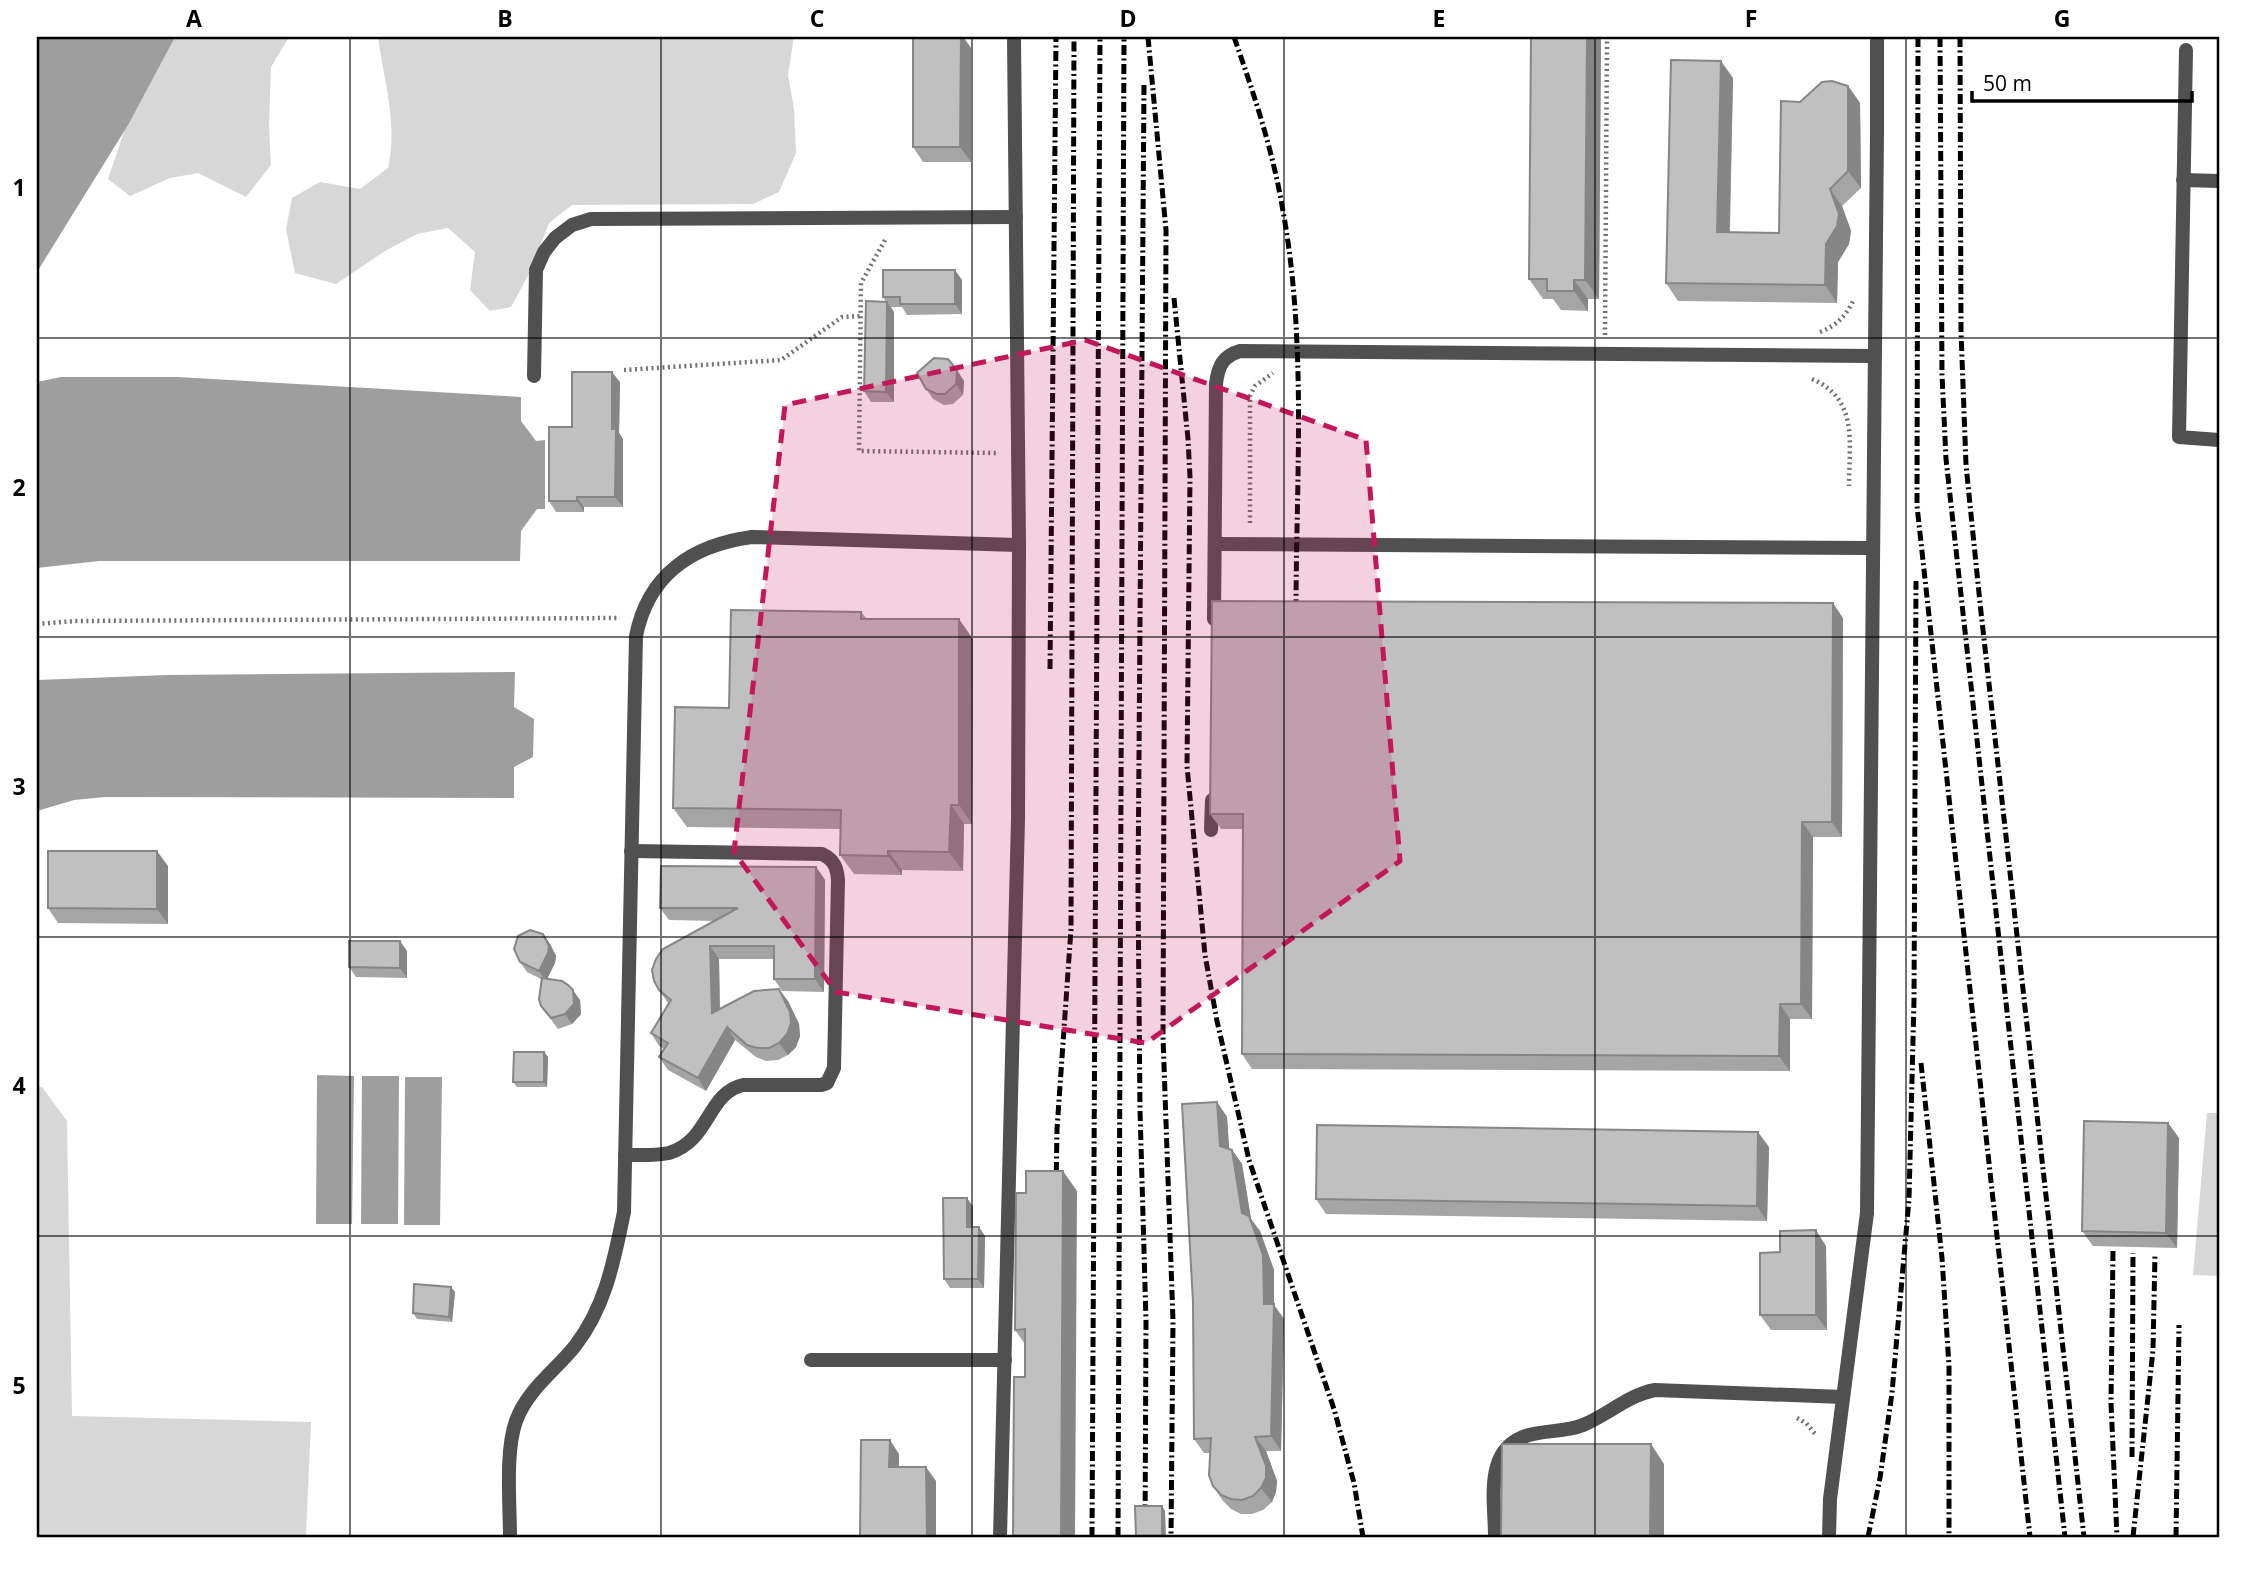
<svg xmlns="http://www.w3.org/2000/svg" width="2256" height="1574" viewBox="0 0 2256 1574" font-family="'Open Sans',sans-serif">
  <rect width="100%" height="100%" fill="#fff"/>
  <g fill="#d7d7d7">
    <path d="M 173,37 L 289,37 L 271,67 L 269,126 L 271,165 L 246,197 L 198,173 L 170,178 L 130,196 L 108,179 L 125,129 Z"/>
    <path d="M 378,37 L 794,37 L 788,75 L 794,109 L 796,153 L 779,192 L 753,204 L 572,205 L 549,223 L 530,272 L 511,307 L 490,311 L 470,290 L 475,252 L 448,228 L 417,234 L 385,251 L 336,284 L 295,273 L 286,229 L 292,198 L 320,182 L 360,189 L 388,168 C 398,123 384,82 378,37 Z"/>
    <path d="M 37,1087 L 42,1087 L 67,1121 L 72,1416 L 311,1422 L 306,1535 L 366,1537 L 37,1537 Z"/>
    <path d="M 2207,1113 L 2219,1113 L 2219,1276 L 2193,1275 Z"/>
  </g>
  <g fill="#9e9e9e">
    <path d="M 37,37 L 175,37 L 128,125 L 37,272 Z"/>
    <path d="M 61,377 L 177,377 L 521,397 L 521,421 L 536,441 L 545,440 L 545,509 L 537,509 L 521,531 L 520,561 L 99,561 L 37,568 L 37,382 Z"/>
    <path d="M 515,672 L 514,707 L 534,719 L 533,757 L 514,767 L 514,798 L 105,797 L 74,800 L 37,811 L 37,680 L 167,675 Z"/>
    <path d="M 317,1075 L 354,1076 L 352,1224 L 316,1224 Z"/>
    <path d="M 362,1076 L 399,1076 L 398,1224 L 361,1224 Z"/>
    <path d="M 405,1077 L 442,1077 L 440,1225 L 404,1225 Z"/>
  </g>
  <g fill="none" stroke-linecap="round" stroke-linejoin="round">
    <g stroke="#727272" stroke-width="4.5" stroke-dasharray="2 3.5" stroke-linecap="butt">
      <path d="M 885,240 L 861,283 L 859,451 L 997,453"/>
      <path d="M 1820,332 C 1836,326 1846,316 1853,301"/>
      <path d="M 1605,335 L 1607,37"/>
      <path d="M 624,370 L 781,360 L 842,317 L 860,316"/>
      <path d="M 1812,379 C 1859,399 1849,443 1849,486"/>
      <path d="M 1250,523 L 1250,396 L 1255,386 L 1273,373"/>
      <path d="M 37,624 L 75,621 L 620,618"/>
      <path d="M 1797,1418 L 1806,1423 L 1816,1435"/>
    </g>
    <g stroke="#505050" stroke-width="14">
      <path d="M 2186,50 L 2179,437 L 2219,440"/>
      <path d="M 2183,180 L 2219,181"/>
      <path d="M 534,376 L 536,270 L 544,252 L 555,238 L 572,225 L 591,219 L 1016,217"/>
      <path d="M 1215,544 L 1872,548"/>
      <path d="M 1214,619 L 1216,384 C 1218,366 1223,356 1240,351 L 1874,356"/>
      <path d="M 1211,830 L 1212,800"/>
      <path d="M 625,1155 C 639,1155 655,1156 669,1153 C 710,1141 707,1093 743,1085 L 821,1085 L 827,1083 L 834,1068 L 838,880 C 837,867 834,860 822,854 L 631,851"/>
      <path d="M 811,1360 L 1005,1360"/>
      <path d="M 510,1537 C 510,1504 505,1451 516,1421 C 527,1390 556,1370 575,1346 C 606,1306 614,1260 624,1212 L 636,636 C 648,575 692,545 752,537 L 1019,545"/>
      <path d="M 1000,1537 L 1018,819 L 1019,545 L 1014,37"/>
      <path d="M 1495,1537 C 1495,1499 1483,1448 1529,1435 C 1547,1430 1566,1432 1583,1425 C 1608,1415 1628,1395 1655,1390 L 1843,1397"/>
      <path d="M 1829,1537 L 1830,1499 L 1867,1213 L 1877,132"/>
    </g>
    <path stroke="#505050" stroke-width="14" d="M 1877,132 L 1877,37"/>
    <g stroke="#000" stroke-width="5" stroke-dasharray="10 3.5 2 3.5" stroke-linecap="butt">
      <path d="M 1148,37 L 1166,230 L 1163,1037 L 1173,1321 L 1171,1537"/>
      <path d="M 1234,37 C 1254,94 1273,151 1283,211 C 1307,343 1296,480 1296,614"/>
      <path d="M 1918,37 L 1917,506 L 2030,1537"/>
      <path d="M 1940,37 L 1942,375 L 1946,459 L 2065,1537"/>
      <path d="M 1960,37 L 1961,331 L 1966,465 L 1980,603 L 2084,1537"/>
      <path d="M 1144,85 L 1138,889 L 1140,1110 L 1146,1321 L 1145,1537"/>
      <path d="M 1174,298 L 1188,439 L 1190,477 L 1187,766 L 1205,955 L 1217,1021 L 1249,1160 L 1334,1409 L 1354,1483 L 1363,1537"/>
      <path d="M 1050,669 L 1056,37"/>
      <path d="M 1921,1063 L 1942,1258 L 1949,1366 L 1949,1537"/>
      <path d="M 1056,1191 L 1057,1129 L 1071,929 L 1074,37"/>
      <path d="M 2113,1251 L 2111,1403 L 2117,1537"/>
      <path d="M 2132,1457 L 2133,1253"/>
      <path d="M 1092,1537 L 1100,37"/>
      <path d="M 1118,1537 L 1124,37"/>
      <path d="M 1868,1537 L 1880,1478 L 1892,1393 L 1909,1199 L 1914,1000 L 1916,581"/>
      <path d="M 2133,1537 L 2153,1350 L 2155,1254"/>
      <path d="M 2176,1537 L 2179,1325"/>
    </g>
  </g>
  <g fill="#a5a5a5">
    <path d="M 961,37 L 963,37 L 971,48 L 971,162 L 923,162 L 913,147 Z"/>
    <path d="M 1531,37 L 1601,37 L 1599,299 L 1588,299 L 1588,311 L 1561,310 L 1553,299 L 1543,299 L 1529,279 Z"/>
    <path d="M 1733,78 L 1730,232 L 1779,233 L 1800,102 L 1848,86 L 1860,103 L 1861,188 L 1842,206 L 1851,231 L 1849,244 L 1838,262 L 1837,303 L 1678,301 L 1666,283 Z"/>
    <path d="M 962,280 L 962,314 L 907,315 L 902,307 L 891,307 L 894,312 L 894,402 L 871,402 L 864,391 L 886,302 L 883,297 Z"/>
    <path d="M 964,381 L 963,395 L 953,404 L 944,405 L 933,399 L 926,389 Z"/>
    <path d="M 620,382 L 619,433 L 623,439 L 623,507 L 584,507 L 584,512 L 556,512 L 549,501 L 572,427 Z"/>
    <path d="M 861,612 L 867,619 L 973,639 L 972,824 L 964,824 L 963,871 L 902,870 L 902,875 L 854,874 L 840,855 L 840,829 L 687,827 L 673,808 L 729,708 Z"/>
    <path d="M 1843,618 L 1842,837 L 1813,837 L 1812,1019 L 1790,1019 L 1790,1071 L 1252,1069 L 1242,1054 L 1243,829 L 1221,829 L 1210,814 Z"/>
    <path d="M 168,866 L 168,924 L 58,923 L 48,908 Z"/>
    <path d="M 816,867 L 825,880 L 824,992 L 782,991 L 774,979 L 774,959 L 719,959 L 720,1009 L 788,1001 L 799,1024 L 800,1036 L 796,1047 L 788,1055 L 778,1060 L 766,1061 L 756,1057 L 735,1040 L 706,1091 L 668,1070 L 659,1057 L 664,1049 L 659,1046 L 651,1033 L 668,1003 L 659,990 L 716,921 L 669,920 L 660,908 Z"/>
    <path d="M 543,934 L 550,944 L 556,956 L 555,963 L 547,979 L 580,1000 L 581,1014 L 572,1024 L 558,1029 L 541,1006 L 541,979 L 527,972 L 520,962 Z"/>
    <path d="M 407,951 L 407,978 L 356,977 L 349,967 Z"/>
    <path d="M 544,1052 L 548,1057 L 547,1087 L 517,1087 L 513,1082 Z"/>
    <path d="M 1217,1102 L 1227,1117 L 1229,1149 L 1232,1150 L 1242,1164 L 1251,1219 L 1260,1231 L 1274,1270 L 1274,1305 L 1284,1319 L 1281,1451 L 1266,1451 L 1277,1481 L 1276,1492 L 1272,1502 L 1263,1510 L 1252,1514 L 1241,1514 L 1231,1509 L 1223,1501 L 1213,1486 L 1210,1453 L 1204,1453 L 1194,1439 Z"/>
    <path d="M 2168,1123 L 2179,1138 L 2177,1248 L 2093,1246 L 2082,1231 Z"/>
    <path d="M 1769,1147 L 1767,1221 L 1326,1214 L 1316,1199 Z"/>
    <path d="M 1077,1191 L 1025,1377 L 1025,1344 L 1015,1330 Z"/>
    <path d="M 967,1198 L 973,1207 L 973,1227 L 985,1236 L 984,1288 L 950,1288 L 944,1279 Z"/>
    <path d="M 1826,1246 L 1827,1330 L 1771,1330 L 1760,1315 L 1780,1252 Z"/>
    <path d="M 455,1292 L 452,1322 L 417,1319 L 413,1313 Z"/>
  </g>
  <g fill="#868686">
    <path d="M 961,37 L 963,37 L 971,48 L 971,162 L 960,147 Z"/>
    <path d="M 1587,37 L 1601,37 L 1599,299 L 1585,280 Z"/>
    <path d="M 1721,61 L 1733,78 L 1729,250 L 1717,232 Z"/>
    <path d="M 1848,86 L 1860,103 L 1861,188 L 1848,171 Z"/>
    <path d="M 1830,189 L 1842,206 L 1851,231 L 1849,244 L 1838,262 L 1837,303 L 1825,285 L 1826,244 Z"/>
    <path d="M 955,270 L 962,280 L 962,314 L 955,304 Z"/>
    <path d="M 1574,280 L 1588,299 L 1588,311 L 1574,291 Z"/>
    <path d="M 887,302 L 894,312 L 894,402 L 886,392 Z"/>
    <path d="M 957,370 L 964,381 L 963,395 L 956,384 Z"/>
    <path d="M 612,372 L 620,382 L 619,433 L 623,439 L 623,507 L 615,497 L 612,429 Z"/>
    <path d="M 577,497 L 584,507 L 584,512 L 577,501 Z"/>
    <path d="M 1833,603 L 1843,618 L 1842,837 L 1832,822 Z"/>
    <path d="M 959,619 L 973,639 L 972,824 L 959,805 Z"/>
    <path d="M 951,805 L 964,824 L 963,871 L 949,852 Z"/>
    <path d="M 1802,822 L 1813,837 L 1812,1019 L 1801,1004 Z"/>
    <path d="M 157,851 L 168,866 L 168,924 L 157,909 Z"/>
    <path d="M 888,851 L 902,870 L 902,875 L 888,856 Z"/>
    <path d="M 816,867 L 825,880 L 824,992 L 815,979 Z"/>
    <path d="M 543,934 L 550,944 L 556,956 L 555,963 L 546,981 L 539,971 Z"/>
    <path d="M 400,941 L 407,951 L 407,978 L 400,968 Z"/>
    <path d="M 710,946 L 719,959 L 720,1026 L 712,1013 Z"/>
    <path d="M 779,989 L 788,1001 L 799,1024 L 800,1036 L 796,1047 L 788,1055 L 779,1043 Z"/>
    <path d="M 573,990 L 580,1000 L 581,1014 L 572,1024 L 565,1014 Z"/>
    <path d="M 1780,1004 L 1790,1019 L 1790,1071 L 1779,1056 Z"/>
    <path d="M 727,1027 L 735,1040 L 706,1091 L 698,1078 Z"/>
    <path d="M 544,1052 L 548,1057 L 547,1087 L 544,1082 Z"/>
    <path d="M 1217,1102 L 1227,1117 L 1230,1161 L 1220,1146 Z"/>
    <path d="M 2168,1123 L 2179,1138 L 2177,1248 L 2166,1233 Z"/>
    <path d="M 1758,1132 L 1769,1147 L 1767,1221 L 1757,1206 Z"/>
    <path d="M 1232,1150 L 1242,1164 L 1251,1219 L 1260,1231 L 1274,1270 L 1274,1305 L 1284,1319 L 1281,1451 L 1271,1436 L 1264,1304 L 1242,1213 Z"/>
    <path d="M 1063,1171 L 1077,1191 L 1075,1537 L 1061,1537 Z"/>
    <path d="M 967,1198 L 973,1207 L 973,1236 L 967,1227 Z"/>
    <path d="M 979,1227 L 985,1236 L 984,1288 L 978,1279 Z"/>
    <path d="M 1816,1230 L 1826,1246 L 1827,1330 L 1816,1315 Z"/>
    <path d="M 451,1287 L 455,1292 L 452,1322 L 449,1317 Z"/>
    <path d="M 1255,1437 L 1266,1451 L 1277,1481 L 1276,1492 L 1272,1502 L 1261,1488 Z"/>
    <path d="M 890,1440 L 899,1454 L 899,1481 L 889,1467 Z"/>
    <path d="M 1651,1444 L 1664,1464 L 1664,1537 L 1650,1537 Z"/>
    <path d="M 926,1467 L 936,1481 L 936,1537 L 927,1537 Z"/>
    <path d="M 1162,1506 L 1165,1511 L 1166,1537 L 1162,1537 Z"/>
  </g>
  <g fill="#c0c0c0" stroke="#868686" stroke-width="2">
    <path d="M 913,37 L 961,37 L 960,147 L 913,147 Z"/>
    <path d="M 1531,37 L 1587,37 L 1585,280 L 1574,280 L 1574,291 L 1547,291 L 1547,279 L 1529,279 Z"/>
    <path d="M 1671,60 L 1721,61 L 1717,232 L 1779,233 L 1781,101 L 1800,102 L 1822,82 L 1832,81 L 1848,86 L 1848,171 L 1830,189 L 1839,214 L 1837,226 L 1826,244 L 1825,285 L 1666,283 Z"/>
    <path d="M 883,270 L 955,270 L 955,304 L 900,304 L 900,297 L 883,297 Z"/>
    <path d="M 866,301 L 887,302 L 886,392 L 864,391 Z"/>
    <path d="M 934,358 L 948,359 L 957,370 L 956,384 L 945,394 L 937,394 L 926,389 L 917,373 Z"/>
    <path d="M 572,372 L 612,372 L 612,429 L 616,429 L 615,497 L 577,497 L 577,501 L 549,501 L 549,427 L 572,427 Z"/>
    <path d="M 1212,601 L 1833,603 L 1832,822 L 1802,822 L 1801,1004 L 1780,1004 L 1779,1056 L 1242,1054 L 1243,814 L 1210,814 Z"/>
    <path d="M 731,610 L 861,612 L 861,619 L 959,619 L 959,805 L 951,805 L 949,852 L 888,851 L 888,856 L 840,855 L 841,810 L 673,808 L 675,707 L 729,708 Z"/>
    <path d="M 48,851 L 157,851 L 157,909 L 48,908 Z"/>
    <path d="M 661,866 L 816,867 L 815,979 L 774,979 L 774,946 L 710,946 L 712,1013 L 754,991 L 779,989 L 790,1012 L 791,1023 L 787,1034 L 779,1043 L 769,1048 L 757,1048 L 747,1045 L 727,1027 L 698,1078 L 659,1057 L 668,1043 L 651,1033 L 671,1000 L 659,990 L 654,981 L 652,970 L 656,959 L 663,949 L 738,908 L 660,908 Z"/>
    <path d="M 530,930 L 543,934 L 549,946 L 548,953 L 539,971 L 520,962 L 514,949 L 518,936 Z"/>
    <path d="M 349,941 L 400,941 L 400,968 L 349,967 Z"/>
    <path d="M 542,978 L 562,981 L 568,985 L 573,990 L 574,1004 L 565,1014 L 551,1018 L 541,1006 L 539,999 Z"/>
    <path d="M 514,1052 L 544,1052 L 544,1082 L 513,1082 Z"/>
    <path d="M 1217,1102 L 1220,1146 L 1232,1150 L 1242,1213 L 1249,1216 L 1263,1255 L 1264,1304 L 1274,1304 L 1271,1436 L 1255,1437 L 1266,1466 L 1266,1478 L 1261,1488 L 1253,1496 L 1242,1500 L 1231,1499 L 1221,1495 L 1213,1486 L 1209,1475 L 1211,1438 L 1194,1439 L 1193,1302 L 1182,1104 Z"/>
    <path d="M 2084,1121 L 2168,1123 L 2166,1233 L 2082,1231 Z"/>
    <path d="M 1317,1125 L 1758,1132 L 1757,1206 L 1316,1199 Z"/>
    <path d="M 1026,1171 L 1063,1171 L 1061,1537 L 1013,1537 L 1014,1377 L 1025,1377 L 1025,1329 L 1015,1330 L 1016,1193 L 1026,1193 Z"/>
    <path d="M 943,1198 L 967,1198 L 967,1227 L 979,1227 L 978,1279 L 944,1279 Z"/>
    <path d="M 1816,1230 L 1816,1315 L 1760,1315 L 1760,1253 L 1780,1252 L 1780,1231 Z"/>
    <path d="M 414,1284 L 451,1287 L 449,1317 L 413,1313 Z"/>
    <path d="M 861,1440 L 890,1440 L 889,1467 L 926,1467 L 927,1537 L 860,1537 Z"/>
    <path d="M 1502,1444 L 1651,1444 L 1650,1537 L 1501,1537 Z"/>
    <path d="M 1135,1506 L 1162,1506 L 1162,1537 L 1136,1537 Z"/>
  </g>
  <path fill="#c2185b" fill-opacity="0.2" stroke="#c2185b" stroke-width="5" stroke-dasharray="14 9" stroke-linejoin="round" d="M 1085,340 L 1366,440 L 1400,861 L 1146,1043 L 836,992 L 734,852 L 785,405 Z"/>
  <path fill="none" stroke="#000" stroke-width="2" stroke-opacity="0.55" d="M 350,37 L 350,1537M 661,37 L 661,1537M 972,37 L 972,1537M 1284,37 L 1284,1537M 1595,37 L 1595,1537M 1906,37 L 1906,1537M 37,338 L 2219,338M 37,637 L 2219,637M 37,937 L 2219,937M 37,1236 L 2219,1236"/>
  <rect width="2256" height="1574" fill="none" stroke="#ffffff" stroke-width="77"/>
  <path d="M1972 91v10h220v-10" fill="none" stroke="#000000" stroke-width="3.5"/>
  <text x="1983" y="91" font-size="21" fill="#000000" stroke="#ffffff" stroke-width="5" paint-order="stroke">50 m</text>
  <rect x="38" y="38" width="2180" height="1498" fill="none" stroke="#000" stroke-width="2.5"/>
  <g font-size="23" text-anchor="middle" font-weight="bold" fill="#000">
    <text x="194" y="27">A</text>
    <text x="505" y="27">B</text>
    <text x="817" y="27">C</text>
    <text x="1128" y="27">D</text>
    <text x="1439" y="27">E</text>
    <text x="1751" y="27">F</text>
    <text x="2062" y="27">G</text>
    <text x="19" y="196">1</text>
    <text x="19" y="496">2</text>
    <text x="19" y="795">3</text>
    <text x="19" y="1094">4</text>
    <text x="19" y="1394">5</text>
  </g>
</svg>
